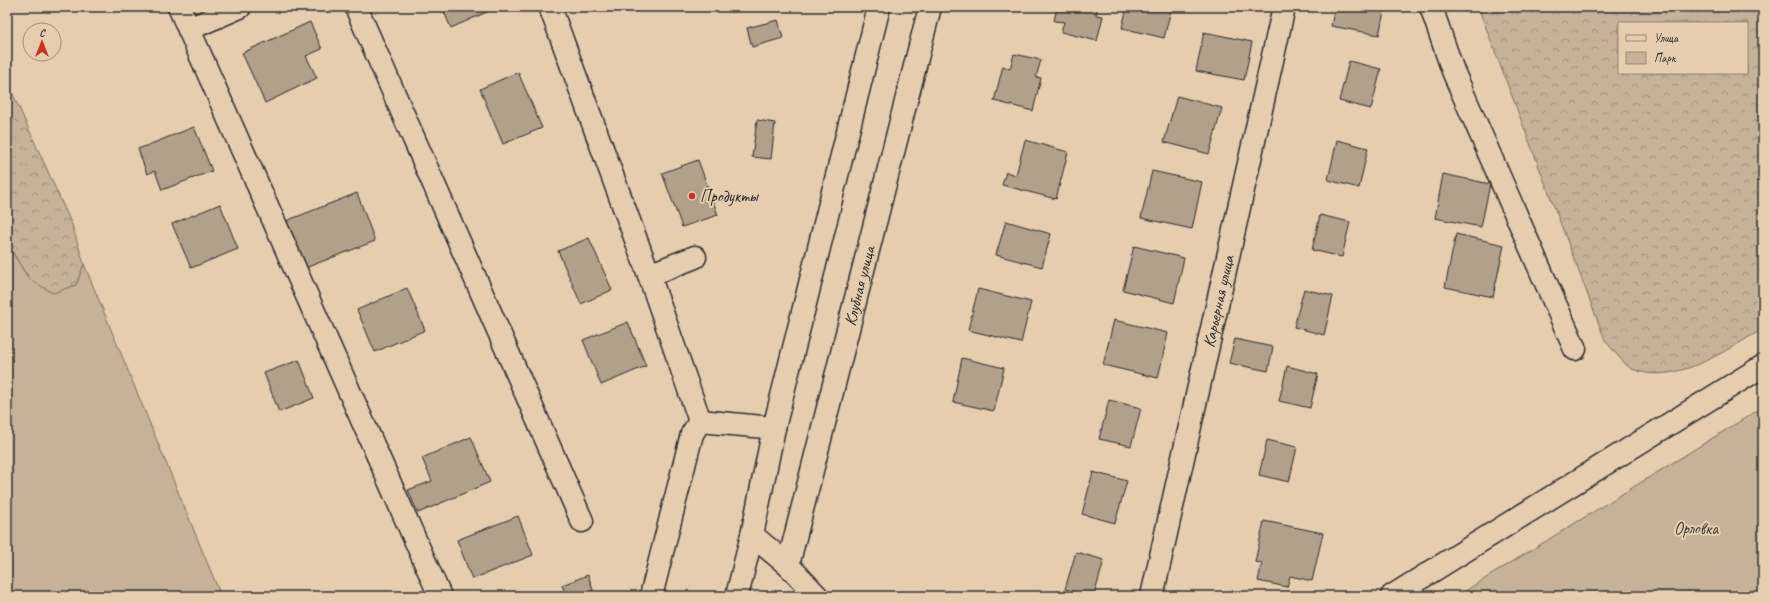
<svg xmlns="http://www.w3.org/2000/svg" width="1770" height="603" viewBox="0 0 1770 603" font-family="Caveat,sans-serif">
  <defs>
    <pattern id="forest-crowns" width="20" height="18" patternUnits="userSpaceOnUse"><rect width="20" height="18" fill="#c7b299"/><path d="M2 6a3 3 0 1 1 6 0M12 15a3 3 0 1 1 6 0" fill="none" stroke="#a2917d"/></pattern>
  </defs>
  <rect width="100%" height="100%" fill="#e6cdae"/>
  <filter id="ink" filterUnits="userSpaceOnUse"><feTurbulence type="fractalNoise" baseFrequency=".025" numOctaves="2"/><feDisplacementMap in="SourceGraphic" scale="8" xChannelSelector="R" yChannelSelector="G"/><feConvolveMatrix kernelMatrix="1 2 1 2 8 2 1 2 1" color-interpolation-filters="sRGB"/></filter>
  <g filter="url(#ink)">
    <g fill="#c7b299" stroke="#796e62">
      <path d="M 7,243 L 29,279 L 76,285 L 84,264 L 221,596 L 7,596 Z"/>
      <path d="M 1763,407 L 1763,596 L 1457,596 Z"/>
    </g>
    <g fill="url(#forest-crowns)" stroke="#796e62" fill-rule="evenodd">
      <path d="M 1478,7 L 1763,7 L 1763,329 C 1727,349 1676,387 1632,369 C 1625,366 1611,347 1605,340 ZM 1619,23 L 1747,23 L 1747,73 L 1619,73 Z"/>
      <path d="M 7,81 L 72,225 L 84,264 L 76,285 L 53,293 L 29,279 L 7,243 Z"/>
    </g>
    <g fill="#b2a08a" stroke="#2b2b2b">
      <path d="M 442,7 L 498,7 L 451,28 Z"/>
      <path d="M 1057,7 L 1098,7 L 1096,15 L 1103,16 L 1097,41 L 1061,32 L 1064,22 L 1054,21 Z"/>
      <path d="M 1127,7 L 1157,7 L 1171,10 L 1164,38 L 1122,28 Z"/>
      <path d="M 1335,7 L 1385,7 L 1379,35 L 1331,26 Z"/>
      <path d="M 778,20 L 783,38 L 752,47 L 747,28 Z"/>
      <path d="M 310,22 L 322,49 L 306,56 L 317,78 L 265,103 L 242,53 Z"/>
      <path d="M 1204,32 L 1252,42 L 1244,80 L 1196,71 Z"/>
      <path d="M 1014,54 L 1041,60 L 1036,77 L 1041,78 L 1033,111 L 994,101 L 1003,66 L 1010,69 Z"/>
      <path d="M 1349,61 L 1381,69 L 1371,109 L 1339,101 Z"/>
      <path d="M 518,72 L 542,128 L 503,144 L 480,89 Z"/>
      <path d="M 1177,96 L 1222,108 L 1209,154 L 1164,142 Z"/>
      <path d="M 757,120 L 775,123 L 771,159 L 752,157 Z"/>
      <path d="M 194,127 L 212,171 L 162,190 L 155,171 L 147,174 L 138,149 Z"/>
      <path d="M 1025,140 L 1068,152 L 1056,199 L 1002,185 L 1006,172 L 1016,175 Z"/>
      <path d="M 1337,140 L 1368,148 L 1359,188 L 1328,180 Z"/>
      <path d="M 698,160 L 718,215 L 682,227 L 662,173 Z"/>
      <path d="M 1152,171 L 1202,182 L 1192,229 L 1141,218 Z"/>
      <path d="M 1443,174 L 1490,184 L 1481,227 L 1435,218 Z"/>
      <path d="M 357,193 L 375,241 L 305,268 L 286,221 Z"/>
      <path d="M 220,204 L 238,249 L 191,268 L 172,224 Z"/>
      <path d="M 1320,215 L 1350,222 L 1342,257 L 1312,250 Z"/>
      <path d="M 1006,221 L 1051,234 L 1042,267 L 996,255 Z"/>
      <path d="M 1456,234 L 1504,245 L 1493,297 L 1445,287 Z"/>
      <path d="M 589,238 L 612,290 L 581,304 L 558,251 Z"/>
      <path d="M 1134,246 L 1184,258 L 1174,303 L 1123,290 Z"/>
      <path d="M 407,288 L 425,330 L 375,352 L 357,310 Z"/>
      <path d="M 978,289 L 1031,302 L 1021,343 L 968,330 Z"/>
      <path d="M 1304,289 L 1333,296 L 1324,335 L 1294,327 Z"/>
      <path d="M 1114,320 L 1168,333 L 1158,378 L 1103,365 Z"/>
      <path d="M 628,322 L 646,366 L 601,385 L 583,340 Z"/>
      <path d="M 1235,339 L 1273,347 L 1268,371 L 1229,363 Z"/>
      <path d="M 962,358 L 1004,368 L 994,411 L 953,402 Z"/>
      <path d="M 299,360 L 314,398 L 279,412 L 264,373 Z"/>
      <path d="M 1287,366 L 1318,374 L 1310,408 L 1279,401 Z"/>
      <path d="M 1109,400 L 1141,408 L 1131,446 L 1099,439 Z"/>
      <path d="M 471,437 L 490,482 L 418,513 L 408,490 L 432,481 L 422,458 Z"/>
      <path d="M 1267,440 L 1297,447 L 1289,482 L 1259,475 Z"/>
      <path d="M 1093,472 L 1127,481 L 1115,523 L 1082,514 Z"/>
      <path d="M 518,516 L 533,555 L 472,579 L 457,540 Z"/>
      <path d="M 1264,521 L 1323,533 L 1312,581 L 1290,576 L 1287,587 L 1258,581 L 1262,563 L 1255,562 Z"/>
      <path d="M 1076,552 L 1104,560 L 1094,596 L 1088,596 L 1065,589 Z"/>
      <path d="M 588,575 L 595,596 L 566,596 L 562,585 Z"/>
    </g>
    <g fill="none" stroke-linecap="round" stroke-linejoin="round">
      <g stroke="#2b2b2b" stroke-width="25">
        <g id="minor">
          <path d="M 179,7 L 440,596"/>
          <path d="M 356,7 L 582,521"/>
          <path d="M 550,7 L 649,275 L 700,421"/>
          <path d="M 1431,7 L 1453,71 L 1575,349"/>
          <path d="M 189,29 L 240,7"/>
          <path d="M 649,275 L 695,257"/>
          <path d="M 700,421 L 774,428"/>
          <path d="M 752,535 L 788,565 L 817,596"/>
          <path id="s1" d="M 788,565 L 930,7"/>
          <path d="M 651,596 L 692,434 L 700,421"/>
          <path id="s2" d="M 1152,596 L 1284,7"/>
          <path d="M 1392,596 L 1763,366"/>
        </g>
      </g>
      <g stroke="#2b2b2b" stroke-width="25">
        <path id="major" d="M 737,596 L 752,535 L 774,428 L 879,7"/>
      </g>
      <use href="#minor" stroke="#e6cdae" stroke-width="22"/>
      <use href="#major" stroke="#e6cdae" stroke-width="22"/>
    </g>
  </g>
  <circle fill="#c8321e" stroke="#e6cdae" stroke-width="1.5" cx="692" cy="196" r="4"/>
  <g text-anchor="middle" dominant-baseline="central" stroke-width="4" stroke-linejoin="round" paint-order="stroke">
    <g font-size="17" fill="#2b2b2b" stroke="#e6cdae" text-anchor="start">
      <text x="700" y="196">Продукты</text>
    </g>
    <g font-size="17" fill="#2b2b2b" stroke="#e6cdae">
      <text stroke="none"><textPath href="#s1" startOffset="288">Клубная улица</textPath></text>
      <text stroke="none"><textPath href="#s2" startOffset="302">Карьерная улица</textPath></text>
    </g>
    <g font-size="17" fill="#423f3c" stroke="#e6cdae">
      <text x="1696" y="528">Орловка</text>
    </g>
  </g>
  <rect width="1770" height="603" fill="none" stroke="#e6cdae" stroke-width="24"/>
  <rect x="12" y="12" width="1746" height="579" fill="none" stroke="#2b2b2b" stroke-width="1.5" filter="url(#ink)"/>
  <rect x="1618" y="22" width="130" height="52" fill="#e6cdae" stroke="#9b8c7a"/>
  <rect x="1626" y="35" width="20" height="6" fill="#e6cdae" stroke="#9b8c7a"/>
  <text x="1654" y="42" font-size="12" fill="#2b2b2b">Улица</text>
  <rect x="1626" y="52" width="20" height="12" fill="#c7b299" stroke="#9b8c7a"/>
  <text x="1654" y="62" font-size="12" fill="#2b2b2b">Парк</text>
  <g transform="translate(42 42)"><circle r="19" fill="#e6cdae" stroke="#9b8c7a"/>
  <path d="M0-3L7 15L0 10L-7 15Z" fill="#c8321e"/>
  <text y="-6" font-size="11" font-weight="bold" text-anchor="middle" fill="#2b2b2b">С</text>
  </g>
</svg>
